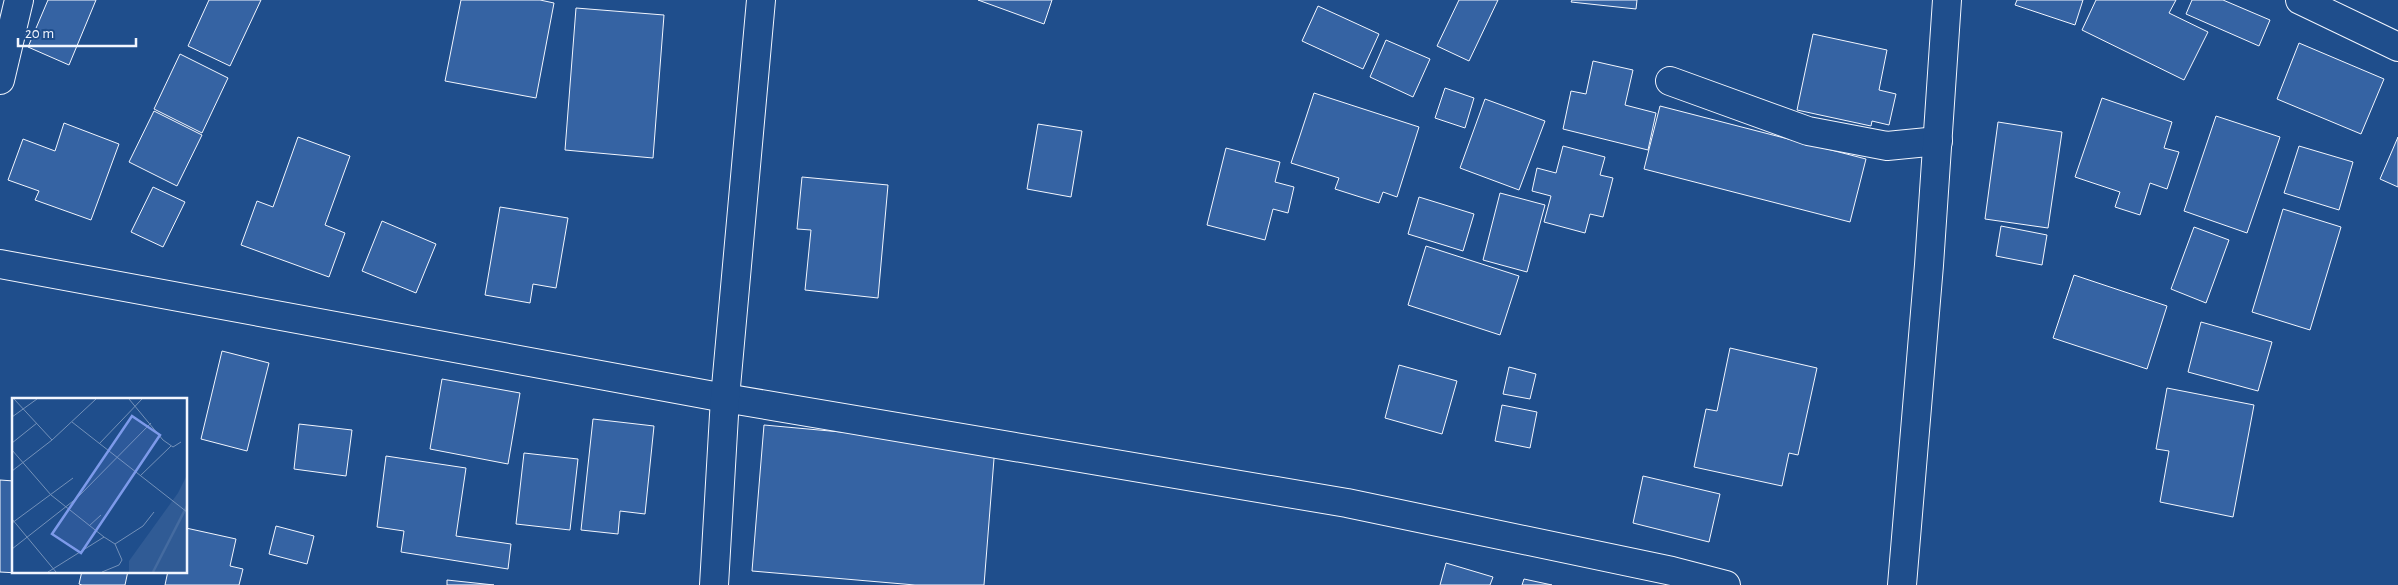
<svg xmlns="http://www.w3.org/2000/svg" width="2398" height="585" viewBox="0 0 2398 585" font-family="'Alegreya Sans',sans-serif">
  <rect width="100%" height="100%" fill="#1f4e8c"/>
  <g fill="#3563a3" stroke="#f2f6ff">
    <path d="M 48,0 L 96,0 L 69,65 L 28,47 Z"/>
    <path d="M 209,0 L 261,0 L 230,66 L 188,46 Z"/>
    <path d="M 461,0 L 540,0 L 554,3 L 536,98 L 445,81 Z"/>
    <path d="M 978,0 L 1052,0 L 1044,24 Z"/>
    <path d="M 1459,0 L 1498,0 L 1469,61 L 1437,46 Z"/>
    <path d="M 1572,0 L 1637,0 L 1636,9 L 1571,2 Z"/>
    <path d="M 2017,0 L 2083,0 L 2075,25 L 2015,5 Z"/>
    <path d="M 2096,0 L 2176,0 L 2169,13 L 2208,32 L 2184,80 L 2082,30 Z"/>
    <path d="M 2192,0 L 2223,0 L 2270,20 L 2259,46 L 2186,14 Z"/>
    <path d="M 1318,6 L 1379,34 L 1363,69 L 1302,41 Z"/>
    <path d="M 576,8 L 664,15 L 653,158 L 565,150 Z"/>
    <path d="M 1813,34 L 1887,50 L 1879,90 L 1896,94 L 1889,125 L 1872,121 L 1871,126 L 1797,110 Z"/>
    <path d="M 1386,40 L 1430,59 L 1413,97 L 1370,77 Z"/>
    <path d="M 2299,43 L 2384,79 L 2361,134 L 2277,99 Z"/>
    <path d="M 180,54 L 228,78 L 202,133 L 154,109 Z"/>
    <path d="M 1593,61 L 1633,70 L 1625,105 L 1656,113 L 1648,150 L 1563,129 L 1571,91 L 1586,94 Z"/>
    <path d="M 1445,88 L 1474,98 L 1465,128 L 1435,118 Z"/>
    <path d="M 1314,93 L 1419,127 L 1397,197 L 1383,192 L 1379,203 L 1335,189 L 1339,178 L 1291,163 Z"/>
    <path d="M 2102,98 L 2172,122 L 2164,148 L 2179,152 L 2167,189 L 2150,183 L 2140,215 L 2115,207 L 2120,192 L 2075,177 Z"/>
    <path d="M 1485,99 L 1545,121 L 1519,190 L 1460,168 Z"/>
    <path d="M 1660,106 L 1866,159 L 1850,222 L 1644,169 Z"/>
    <path d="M 154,111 L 202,135 L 177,186 L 129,162 Z"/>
    <path d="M 2216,116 L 2280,137 L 2247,233 L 2184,211 Z"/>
    <path d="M 1998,122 L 2062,132 L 2048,228 L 1985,219 Z"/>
    <path d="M 64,123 L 119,144 L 91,220 L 35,200 L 39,191 L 8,180 L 23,139 L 55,151 Z"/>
    <path d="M 1038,124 L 1082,131 L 1071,197 L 1027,189 Z"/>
    <path d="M 298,137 L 350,156 L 325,225 L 345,233 L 329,277 L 241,245 L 257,201 L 273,207 Z"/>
    <path d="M 2398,137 L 2398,187 L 2380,179 Z"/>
    <path d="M 1563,146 L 1605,157 L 1600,175 L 1613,178 L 1603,217 L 1590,214 L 1585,233 L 1544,222 L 1551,196 L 1532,191 L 1537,168 L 1556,173 Z"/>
    <path d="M 2299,146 L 2353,162 L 2339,210 L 2284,193 Z"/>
    <path d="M 1226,148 L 1280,162 L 1275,182 L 1294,187 L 1288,213 L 1273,209 L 1265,240 L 1207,225 Z"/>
    <path d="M 802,177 L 888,185 L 878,298 L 805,290 L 811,230 L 797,229 Z"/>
    <path d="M 153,187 L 185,202 L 163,247 L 131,232 Z"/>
    <path d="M 1500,193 L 1545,205 L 1527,272 L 1483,260 Z"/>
    <path d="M 1419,197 L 1474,214 L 1463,251 L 1408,234 Z"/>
    <path d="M 500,207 L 568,218 L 556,288 L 533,284 L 530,303 L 485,295 Z"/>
    <path d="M 2283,209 L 2341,227 L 2310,330 L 2252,312 Z"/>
    <path d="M 382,221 L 436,244 L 416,293 L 362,271 Z"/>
    <path d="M 2001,226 L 2047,235 L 2042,265 L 1996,256 Z"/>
    <path d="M 2194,227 L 2229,240 L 2206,303 L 2171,289 Z"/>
    <path d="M 1426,246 L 1519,276 L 1500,335 L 1408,305 Z"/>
    <path d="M 2074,275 L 2167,306 L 2147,369 L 2053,338 Z"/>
    <path d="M 2201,322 L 2272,342 L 2258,391 L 2188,372 Z"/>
    <path d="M 1730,348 L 1817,368 L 1798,455 L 1789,453 L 1782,486 L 1694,467 L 1706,409 L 1717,411 Z"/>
    <path d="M 222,351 L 269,363 L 247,451 L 201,439 Z"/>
    <path d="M 1399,365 L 1457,381 L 1442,434 L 1385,418 Z"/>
    <path d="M 1509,367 L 1536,374 L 1530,399 L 1503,394 Z"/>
    <path d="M 442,379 L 520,393 L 508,464 L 430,449 Z"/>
    <path d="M 2167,388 L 2254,405 L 2233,517 L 2160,502 L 2169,451 L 2156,449 Z"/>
    <path d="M 1502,405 L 1537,412 L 1530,448 L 1495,441 Z"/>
    <path d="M 593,419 L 654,426 L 645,514 L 620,511 L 618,534 L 581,530 Z"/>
    <path d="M 299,424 L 352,430 L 346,476 L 294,469 Z"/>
    <path d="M 764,425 L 995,446 L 984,585 L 915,585 L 752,571 Z"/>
    <path d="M 524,453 L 578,459 L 570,530 L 516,524 Z"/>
    <path d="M 386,456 L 466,468 L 456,536 L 511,544 L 508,569 L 401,552 L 404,531 L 377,527 Z"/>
    <path d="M 1643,476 L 1720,494 L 1709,542 L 1633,523 Z"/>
    <path d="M 0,480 L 14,481 L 14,571 L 19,571 L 18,573 L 0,572 Z"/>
    <path d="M 276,526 L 314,536 L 307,564 L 269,554 Z"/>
    <path d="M 186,528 L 236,539 L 230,566 L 243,569 L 239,585 L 165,585 L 168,571 L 186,571 Z"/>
    <path d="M 1446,563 L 1493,577 L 1490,585 L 1440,585 Z"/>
    <path d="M 82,571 L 128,571 L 125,585 L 82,585 L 79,584 Z"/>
    <path d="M 1524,579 L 1552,585 L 1522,585 Z"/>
    <path d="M 447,580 L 494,585 L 447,585 Z"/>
  </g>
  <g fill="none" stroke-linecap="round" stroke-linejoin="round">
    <g stroke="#f2f6ff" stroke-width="30">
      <g id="minor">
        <path d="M 2300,0 L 2398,47"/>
        <path d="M 0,80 L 19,0"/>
        <path d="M 1670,81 L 1808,131 L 1887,146 L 1938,141"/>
        <path d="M 0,264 L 725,398 L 1347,503 L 1672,571 L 1726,585"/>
        <path d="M 714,585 L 725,398 L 761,0"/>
        <path d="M 1902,585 L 1929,265 L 1947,0"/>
      </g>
    </g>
    <use href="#minor" stroke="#1f4e8c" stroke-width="28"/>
  </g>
  <g transform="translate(12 398)">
    <rect width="175" height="175" fill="#1f4e8c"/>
    <path d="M 175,77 L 175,174 L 117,174 L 117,163 L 166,95 Z" fill="#305b95"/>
    <path fill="none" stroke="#446ba0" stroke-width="2.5" d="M 141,174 L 175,108"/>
    <path fill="none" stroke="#7391ba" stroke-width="1" d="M 2,1 L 40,42M 117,1 L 151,42 L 161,49 L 169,44M 0,19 L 25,1M 60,24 L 175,114M 0,45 L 25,25M 87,46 L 130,1M 0,52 L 39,97 L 92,139 L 36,174M 0,73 L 40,42 L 84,1M 128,78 L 159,48M 0,121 L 44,174M 0,125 L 61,80M 77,128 L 89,117M 103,146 L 131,128 L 142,114M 0,151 L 65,100 L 139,25M 90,174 L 107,167 L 110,162 L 103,146 L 92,139"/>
    <path fill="#7d9aea" fill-opacity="0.15" stroke="#7d9aea" stroke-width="2.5" d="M 120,18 L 148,37 L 69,155 L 40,136 Z"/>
    <rect width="175" height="175" fill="none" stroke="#f2f6ff" stroke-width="2.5"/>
  </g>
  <path d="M18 38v8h118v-8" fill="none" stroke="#f2f6ff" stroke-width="2.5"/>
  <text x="25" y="38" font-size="15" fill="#f2f6ff" stroke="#1f4e8c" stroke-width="4" paint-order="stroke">20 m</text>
</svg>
